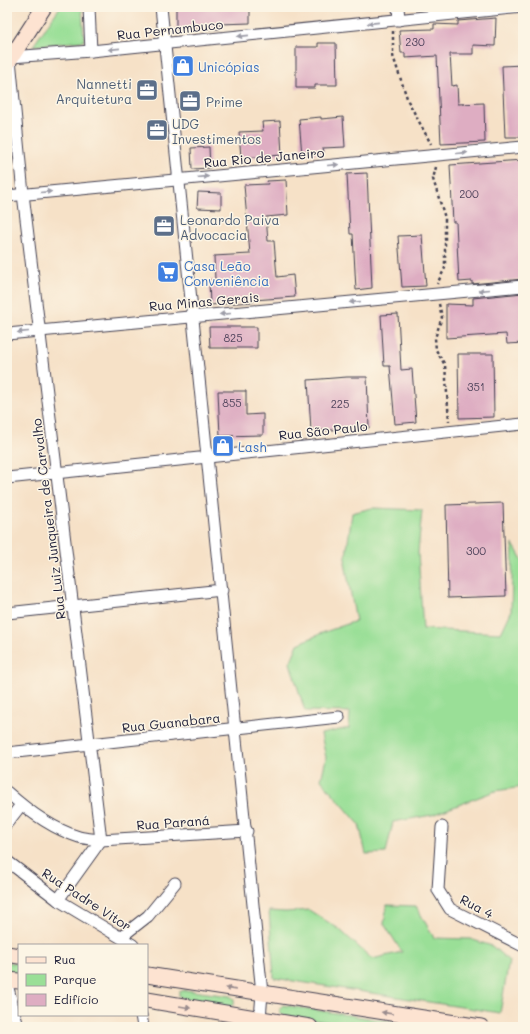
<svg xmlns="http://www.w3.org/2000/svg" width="530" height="1034" viewBox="0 0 530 1034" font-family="Mali,sans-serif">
  <rect width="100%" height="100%" fill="#fcf5e5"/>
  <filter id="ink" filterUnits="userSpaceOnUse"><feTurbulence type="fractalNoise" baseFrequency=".025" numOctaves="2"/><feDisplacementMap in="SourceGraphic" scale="8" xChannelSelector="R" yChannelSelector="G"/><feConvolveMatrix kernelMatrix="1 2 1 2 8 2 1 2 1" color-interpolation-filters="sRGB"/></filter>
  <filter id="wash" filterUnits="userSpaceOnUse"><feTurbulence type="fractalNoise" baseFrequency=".012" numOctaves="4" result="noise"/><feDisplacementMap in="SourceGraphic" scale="16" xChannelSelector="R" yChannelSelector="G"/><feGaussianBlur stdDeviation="0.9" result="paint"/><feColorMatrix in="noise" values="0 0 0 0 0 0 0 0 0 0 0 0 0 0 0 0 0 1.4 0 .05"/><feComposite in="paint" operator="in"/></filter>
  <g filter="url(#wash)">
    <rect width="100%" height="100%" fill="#f6e1c7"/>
    <g fill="#9adf97" stroke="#5e8069">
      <path d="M 60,7 L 82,7 L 84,41 L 33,46 Z"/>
      <path d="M 372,508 L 422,510 L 418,552 L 423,629 L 501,633 L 511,612 L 513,544 L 523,561 L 523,787 L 495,791 L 432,815 L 393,822 L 386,853 L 366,854 L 359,824 L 321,780 L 326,758 L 321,734 L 349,728 L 350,712 L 305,711 L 290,663 L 298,644 L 322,633 L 356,621 L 345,563 L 352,513 Z"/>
      <path d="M 387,905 L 416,906 L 434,938 L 470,939 L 492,946 L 509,961 L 500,1013 L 274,978 L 269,911 L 286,912 L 309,910 L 339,929 L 372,959 L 402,952 L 384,924 Z"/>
      <path d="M 7,962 L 19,964 L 19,973 L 7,971 Z"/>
      <path d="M 185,990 L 230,996 L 234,999 L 234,1004 L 229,1007 L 185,1000 L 179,996 L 179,992 Z"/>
      <path d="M 283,1005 L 426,1027 L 359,1027 L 283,1015 L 280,1012 L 280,1008 Z"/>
    </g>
    <g id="blocks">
      <g fill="#deadc2">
        <path d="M 176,7 L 250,7 L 250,23 L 220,24 L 220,29 L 176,30 Z"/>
        <path d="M 496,18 L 495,46 L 473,45 L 473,54 L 450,54 L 452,86 L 457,85 L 458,104 L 484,103 L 485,142 L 441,144 L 437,56 L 405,58 L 405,53 L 401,53 L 399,30 L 434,29 L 434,24 L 458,25 L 458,21 Z"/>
        <path d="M 318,43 L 336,43 L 337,85 L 315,85 L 315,88 L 296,88 L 296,47 L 318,47 Z"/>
        <path d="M 523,65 L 523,137 L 505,137 L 502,66 Z"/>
        <path d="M 321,117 L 321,119 L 343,117 L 345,147 L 323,148 L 324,152 L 302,155 L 299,119 Z"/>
        <path d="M 280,121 L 282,155 L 241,158 L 239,132 L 263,131 L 262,122 Z"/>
        <path d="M 209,147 L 210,168 L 192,169 L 191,148 Z"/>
        <path d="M 523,160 L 523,279 L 472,284 L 472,281 L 459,282 L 456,222 L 453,222 L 450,165 Z"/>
        <path d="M 367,173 L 372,288 L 356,290 L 353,234 L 350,234 L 347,174 Z"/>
        <path d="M 286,180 L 288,215 L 266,217 L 268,241 L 274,241 L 277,277 L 293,275 L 295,297 L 253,300 L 253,302 L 210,305 L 209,280 L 215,280 L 214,256 L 250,254 L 244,185 L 268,184 L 267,181 Z"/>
        <path d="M 198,192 L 221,193 L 221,209 L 197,208 Z"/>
        <path d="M 422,235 L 426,286 L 402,287 L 398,236 Z"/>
        <path d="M 523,293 L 523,343 L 507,344 L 506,334 L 446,338 L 446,304 L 473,305 L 473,298 Z"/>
        <path d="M 398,314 L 401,370 L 412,369 L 416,422 L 395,424 L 390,366 L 384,366 L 381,315 Z"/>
        <path d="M 209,327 L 257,327 L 257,348 L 210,348 Z"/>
        <path d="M 458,354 L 493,354 L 494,417 L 459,418 Z"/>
        <path d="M 347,377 L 367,377 L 369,428 L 311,431 L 308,380 Z"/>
        <path d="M 218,391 L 246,391 L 246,415 L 263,414 L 263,435 L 220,436 Z"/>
        <path d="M 503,503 L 506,596 L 448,598 L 446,505 Z"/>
      </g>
    </g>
  </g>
  <g filter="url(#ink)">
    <use href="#blocks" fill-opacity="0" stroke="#423f50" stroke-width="1"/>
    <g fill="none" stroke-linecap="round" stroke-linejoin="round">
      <g stroke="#423f50" stroke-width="13">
        <g id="street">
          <path d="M 89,7 L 91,51"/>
          <path d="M 161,7 L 262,993 L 260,1019 L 262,1027"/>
          <path d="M 398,7 L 399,20"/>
          <path d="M 11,57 L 91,51 L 523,7"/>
          <path d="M 10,59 L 23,194 L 101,840"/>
          <path d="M 7,196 L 523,147"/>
          <path d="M 7,334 L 523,286"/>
          <path d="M 7,478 L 523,424"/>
          <path d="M 7,613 L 222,590"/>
          <path d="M 7,753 L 339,717"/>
          <path d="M 7,792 C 27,810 53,829 79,837 C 86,839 94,839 101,840 L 247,831"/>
          <path d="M 7,823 L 21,805"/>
          <path d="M 442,827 L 438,890 L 450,909 L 523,946"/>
          <path d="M 7,861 L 58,900 L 133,945"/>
          <path d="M 58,900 L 101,840"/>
          <path d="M 121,937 L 148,916 L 175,883"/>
          <path d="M 7,984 L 18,1027"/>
          <path d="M 141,1015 L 143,1027"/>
          <path d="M 523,1027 L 523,1026"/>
        </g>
      </g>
      <g stroke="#423f50" stroke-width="17">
        <g id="secondary">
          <path d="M 7,64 L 44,7"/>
          <path d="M 7,954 L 19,956"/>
          <path d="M 147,975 L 481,1027"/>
          <path d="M 7,980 L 19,981"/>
          <path d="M 147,1000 L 310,1027"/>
        </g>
      </g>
      <g stroke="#423f50" stroke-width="2.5" stroke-dasharray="3 3" stroke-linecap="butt">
        <path d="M 393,31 L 393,56 L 408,101 L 431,144"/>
        <path d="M 436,167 L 433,179 L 445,218 L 445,268 L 437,284"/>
        <path d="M 439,304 L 442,317 L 435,338 L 436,350 L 445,365 L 449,421"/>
      </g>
      <use href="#street" stroke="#fff" stroke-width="11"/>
      <use href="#secondary" stroke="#fde3d1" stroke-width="15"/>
    </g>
    <defs><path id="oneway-solid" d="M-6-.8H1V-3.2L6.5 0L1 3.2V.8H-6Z"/></defs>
    <g fill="#9c9ca7">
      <use href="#oneway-solid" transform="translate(373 23) rotate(174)"/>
      <use href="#oneway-solid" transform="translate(243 36) rotate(174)"/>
      <use href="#oneway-solid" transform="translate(114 49) rotate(174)"/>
      <use href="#oneway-solid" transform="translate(462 153) rotate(-5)"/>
      <use href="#oneway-solid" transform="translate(333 165) rotate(-5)"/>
      <use href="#oneway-solid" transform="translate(203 177) rotate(-5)"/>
      <use href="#oneway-solid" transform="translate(46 192) rotate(-5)"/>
      <use href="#oneway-solid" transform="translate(484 290) rotate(175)"/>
      <use href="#oneway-solid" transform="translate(355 302) rotate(175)"/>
      <use href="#oneway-solid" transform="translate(225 314) rotate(175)"/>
      <use href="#oneway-solid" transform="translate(23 332) rotate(175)"/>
    </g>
    <g fill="#9a8c8e">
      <use href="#oneway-solid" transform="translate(231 989) rotate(-171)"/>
      <use href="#oneway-solid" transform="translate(185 1007) rotate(10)"/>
      <use href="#oneway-solid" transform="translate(387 1013) rotate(-171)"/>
    </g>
  </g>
  <defs>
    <g id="shop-square" transform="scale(1.15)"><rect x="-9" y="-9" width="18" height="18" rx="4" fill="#3f7fe0" stroke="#fcf5e5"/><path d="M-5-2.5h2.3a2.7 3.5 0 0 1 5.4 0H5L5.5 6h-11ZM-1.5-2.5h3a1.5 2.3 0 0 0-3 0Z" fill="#fff"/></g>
    <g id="office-square" transform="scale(1.15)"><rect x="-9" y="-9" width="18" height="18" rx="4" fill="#5c6f8a" stroke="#fcf5e5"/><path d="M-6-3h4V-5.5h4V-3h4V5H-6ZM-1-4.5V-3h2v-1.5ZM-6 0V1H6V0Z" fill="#fff"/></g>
    <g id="supermarket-square" transform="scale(1.15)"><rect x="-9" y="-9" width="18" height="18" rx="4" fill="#3f7fe0" stroke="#fcf5e5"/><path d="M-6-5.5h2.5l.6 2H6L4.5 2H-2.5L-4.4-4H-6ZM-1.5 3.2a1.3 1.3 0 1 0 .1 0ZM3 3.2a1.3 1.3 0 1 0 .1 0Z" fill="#fff"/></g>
  </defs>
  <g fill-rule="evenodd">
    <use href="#shop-square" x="183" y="66"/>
    <use href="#office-square" x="147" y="90"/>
    <use href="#office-square" x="190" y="101"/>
    <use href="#office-square" x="157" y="130"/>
    <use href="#office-square" x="164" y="226"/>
    <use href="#supermarket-square" x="168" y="272"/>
    <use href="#shop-square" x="223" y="446"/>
  </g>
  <g text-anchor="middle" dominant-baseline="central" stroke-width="3" stroke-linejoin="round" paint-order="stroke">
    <g font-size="11" fill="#51455d">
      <text x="415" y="41">230</text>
      <text x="469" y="193">200</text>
      <text x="233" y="337">825</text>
      <text x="476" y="386">351</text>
      <text x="232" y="402">855</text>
      <text x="340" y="403">225</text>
      <text x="476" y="550">300</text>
    </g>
    <g font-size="13" fill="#22223b" stroke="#fcf5e5">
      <text transform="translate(170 29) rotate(-6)">Rua Pernambuco</text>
      <text transform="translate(264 157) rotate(-5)">Rua Rio de Janeiro</text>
      <text transform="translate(204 301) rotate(-5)">Rua Minas Gerais</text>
      <text transform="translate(323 430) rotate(-6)">Rua São Paulo</text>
      <text transform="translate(48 519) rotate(-97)">Rua Luiz Junqueira de Carvalho</text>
      <text transform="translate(171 722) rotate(-6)">Rua Guanabara</text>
      <text transform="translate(173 822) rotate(-4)">Rua Paraná</text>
      <text transform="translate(87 899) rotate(33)">Rua Padre Vitor</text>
      <text transform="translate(477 906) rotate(28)">Rua 4</text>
    </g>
    <g font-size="13" fill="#366cbe" stroke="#fcf5e5" text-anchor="start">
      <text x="198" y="66">Unicópias</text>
      <text x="184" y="265">Casa Leão<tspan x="184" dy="15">Conveniência</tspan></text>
      <text x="238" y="446">Lash</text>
    </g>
    <g font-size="13" fill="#4e5e75" stroke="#fcf5e5" text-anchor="start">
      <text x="132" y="83" text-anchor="end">Nannetti<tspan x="132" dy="15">Arquitetura</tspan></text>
      <text x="206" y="101">Prime</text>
      <text x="172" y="123">UDG<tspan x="172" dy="15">Investimentos</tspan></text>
      <text x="180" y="219">Leonardo Paiva<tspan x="180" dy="15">Advocacia</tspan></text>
    </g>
  </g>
  <rect width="530" height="1034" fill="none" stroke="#fcf5e5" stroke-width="24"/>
  <rect x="18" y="944" width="130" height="72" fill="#fcf5e5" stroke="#a5a1a1"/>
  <rect x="26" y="957" width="20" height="6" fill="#fde3d1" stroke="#a5a1a1"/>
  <text x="54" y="964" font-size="12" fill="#22223b">Rua</text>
  <rect x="26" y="974" width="20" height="12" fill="#9adf97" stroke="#a5a1a1"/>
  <text x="54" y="984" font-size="12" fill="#22223b">Parque</text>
  <rect x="26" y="994" width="20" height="12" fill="#deadc2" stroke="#a5a1a1"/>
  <text x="54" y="1004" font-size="12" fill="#22223b">Edifício</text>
</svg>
